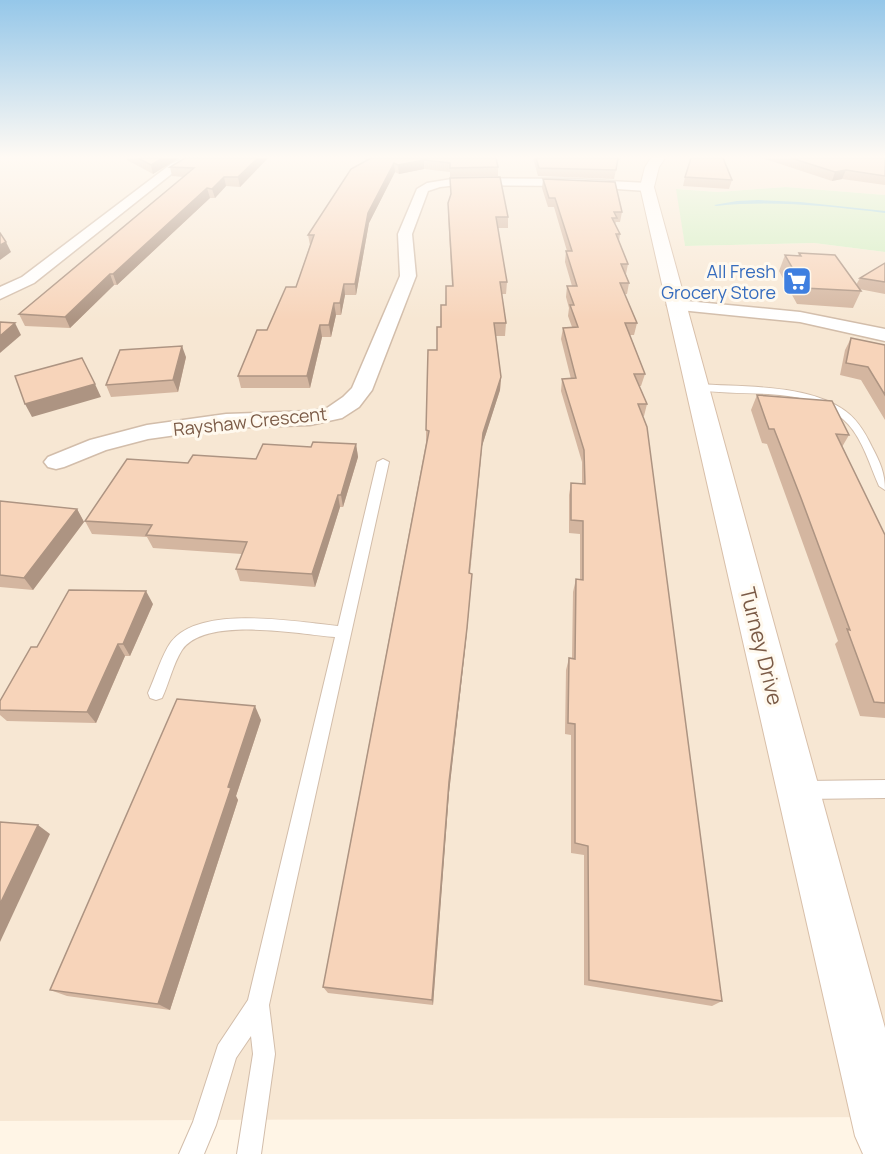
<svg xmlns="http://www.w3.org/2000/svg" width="885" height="1154" viewBox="0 0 885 1154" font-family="Manrope,sans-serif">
  <rect width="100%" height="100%" fill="#fff5e6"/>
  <path fill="#f7e7d3" d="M 0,158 L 885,158 L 885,195 L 786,187 L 718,192 L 677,189 L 685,246 L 814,243 L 885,252 L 885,1117 L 0,1121 Z"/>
  <path fill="#d3eec2" d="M 786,187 L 885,195 L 885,252 L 814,243 L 685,246 L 676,189 L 718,192 Z"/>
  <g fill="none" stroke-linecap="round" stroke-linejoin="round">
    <path fill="#9dd3de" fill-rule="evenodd" d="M 758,200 L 800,202 L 885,211 L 885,213 C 828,206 773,200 716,206 L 714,205 L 737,201 Z"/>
    <g stroke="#d2bdaa" stroke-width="2">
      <g id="lane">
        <path d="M 697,384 C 741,387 803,384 841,408 C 856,417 865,432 872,447 C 880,462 885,473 885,490 L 879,486 C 870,466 863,440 848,424 C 810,382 743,399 694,389 L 692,387 Z"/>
        <path d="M 383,459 L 389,462 L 269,1005 L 275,1054 L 261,1154 L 237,1154 L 253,1054 L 251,1036 L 236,1058 L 216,1125 L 204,1154 L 179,1154 L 193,1122 L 218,1045 L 248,1000 L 335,637 C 299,634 205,616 182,650 C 173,664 169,683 162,698 L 156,700 L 150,698 L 148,693 C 155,678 162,654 171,642 C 200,604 296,622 338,626 L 377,462 Z"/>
        <path d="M 885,780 L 885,798 L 804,799 L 798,796 L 795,790 L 798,784 L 804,781 Z"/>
      </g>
    </g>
    <g stroke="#d2bdaa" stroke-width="3">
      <g id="street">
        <path d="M 183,158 L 198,158 L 179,168 L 34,283 L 0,299 L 0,287 L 22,277 L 171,164 Z"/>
        <path d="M 458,178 L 571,179 L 647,183 L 653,187 L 647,191 L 571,186 L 458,185 L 440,187 L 428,191 L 412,234 L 416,276 L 372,390 L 359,407 L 342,418 L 310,425 L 226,428 L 148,439 L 106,450 L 64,467 L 56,469 L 48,467 L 44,462 L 48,457 L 90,440 L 147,425 L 226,414 L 310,411 L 327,408 L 343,397 L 352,388 L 400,276 L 398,234 L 417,189 L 427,183 Z"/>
        <path d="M 676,300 L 800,312 L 885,329 L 885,341 L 800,322 L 670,309 L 667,305 L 670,301 Z"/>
      </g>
    </g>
    <g stroke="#d8bfa9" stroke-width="2">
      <path id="secondary" d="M 651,158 L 665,158 L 659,167 L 654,187 L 885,1028 L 885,1154 L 863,1154 L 855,1136 L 640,187 L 645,167 Z"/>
    </g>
    <use href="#lane" fill="#fff" fill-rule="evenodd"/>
    <use href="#street" fill="#fff" fill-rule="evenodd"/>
    <use href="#secondary" fill="#fff" fill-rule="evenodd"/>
  </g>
  <g fill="#d4b6a0">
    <path d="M 127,158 L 179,158 L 153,174 L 127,160 Z"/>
    <path d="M 268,158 L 240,187 L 226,186 L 215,198 L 210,198 L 117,285 L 114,285 L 70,328 L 25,326 L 19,314 L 184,177 L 172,176 L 170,167 Z"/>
    <path d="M 363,158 L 496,158 L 498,167 L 498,176 L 450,177 L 450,172 L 424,169 L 399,174 L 395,172 L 369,223 L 356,295 L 345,295 L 341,315 L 336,315 L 331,337 L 322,337 L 310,388 L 241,388 L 238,376 L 296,287 L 310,245 L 308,235 L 367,160 Z"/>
    <path d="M 533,158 L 621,158 L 618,161 L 614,179 L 538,176 Z"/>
    <path d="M 762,158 L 885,158 L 885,185 L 842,179 L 832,181 Z"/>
    <path d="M 685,177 L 732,180 L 729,189 L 683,186 Z"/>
    <path d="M 543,179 L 622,212 L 620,222 L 616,222 L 615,224 L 620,234 L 619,241 L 628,264 L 626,274 L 629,283 L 627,294 L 624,294 L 637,323 L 634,335 L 630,335 L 645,374 L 641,386 L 639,386 L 647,404 L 644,416 L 643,416 L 722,1001 L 712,1006 L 584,985 L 584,855 L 571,853 L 571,735 L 565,734 L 566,670 L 569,658 L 572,658 L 573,592 L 576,579 L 580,580 L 580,534 L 569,533 L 569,495 L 571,483 L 582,484 L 582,462 L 561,391 L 562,379 L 571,379 L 561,339 L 563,328 L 572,327 L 568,316 L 569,308 L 566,297 L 567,286 L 572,286 L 565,262 L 566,251 L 567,251 L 554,207 L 548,207 L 542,188 Z"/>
    <path d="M 450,196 L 508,217 L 508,228 L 498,228 L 507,282 L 506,294 L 502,294 L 506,323 L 505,336 L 496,336 L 501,377 L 500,390 L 482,446 L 470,573 L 471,587 L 466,641 L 449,793 L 433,1005 L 328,993 L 323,987 L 426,443 L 426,430 L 437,350 L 446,305 L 452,286 L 448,214 L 448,203 Z"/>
    <path d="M 799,253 L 856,285 L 860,278 L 885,263 L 885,294 L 859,289 L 861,291 L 853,308 L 797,304 L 779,271 L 785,255 L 798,256 Z"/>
    <path d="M 851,338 L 885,345 L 885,420 L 861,380 L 840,375 L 845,350 Z"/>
    <path d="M 186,357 L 178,392 L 111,397 L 106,385 Z"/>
    <path d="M 757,395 L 849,435 L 842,447 L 885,535 L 885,718 L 860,716 L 835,644 L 838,641 L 792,513 L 767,444 L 762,443 L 751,410 Z"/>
    <path d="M 356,444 L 358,457 L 343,507 L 340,507 L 315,587 L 240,581 L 236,569 L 242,554 L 153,548 L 147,537 L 92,534 L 85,521 L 188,463 L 256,459 L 311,447 Z"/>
    <path d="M 0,501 L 77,509 L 84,522 L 33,590 L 0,587 Z"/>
    <path d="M 153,604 L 130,656 L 125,656 L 96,723 L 7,721 L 0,715 L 0,701 Z"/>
    <path d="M 261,720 L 236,796 L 238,800 L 170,1010 L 67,996 L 50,990 Z"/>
  </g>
  <g fill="#ad9482">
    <path d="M 163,158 L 179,158 L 153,174 L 151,165 Z"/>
    <path d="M 258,158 L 268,158 L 240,187 L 238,177 Z"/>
    <path d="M 424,160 L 424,169 L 399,174 L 398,165 Z"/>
    <path d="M 394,163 L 395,172 L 369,223 L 356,295 L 355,284 L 368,213 Z"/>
    <path d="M 846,170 L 842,179 L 832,181 L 835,172 Z"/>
    <path d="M 224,177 L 226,186 L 215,198 L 212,189 Z"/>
    <path d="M 207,188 L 210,198 L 117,285 L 113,274 Z"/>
    <path d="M 6,242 L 11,252 L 0,260 L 0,245 Z"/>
    <path d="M 110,274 L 114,285 L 70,328 L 65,317 Z"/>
    <path d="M 344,284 L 345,295 L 341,315 L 340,303 Z"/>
    <path d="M 334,303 L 336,315 L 331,337 L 329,325 Z"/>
    <path d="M 15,323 L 21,335 L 0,353 L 0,336 Z"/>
    <path d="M 320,325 L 322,337 L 310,388 L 307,376 Z"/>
    <path d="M 182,346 L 186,357 L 178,392 L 173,380 Z"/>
    <path d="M 501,377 L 500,390 L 482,446 L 469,587 L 483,433 Z"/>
    <path d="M 95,384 L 101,397 L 32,417 L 25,404 Z"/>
    <path d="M 356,444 L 358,457 L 343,507 L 341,495 Z"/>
    <path d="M 338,495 L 340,507 L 315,587 L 312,574 Z"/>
    <path d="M 77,509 L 84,522 L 33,590 L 24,578 Z"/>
    <path d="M 472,574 L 466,641 L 449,793 L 433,1005 L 432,1000 L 449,782 Z"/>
    <path d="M 146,591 L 153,604 L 130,656 L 123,644 Z"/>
    <path d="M 118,644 L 125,656 L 96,723 L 87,712 Z"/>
    <path d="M 255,706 L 261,720 L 236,796 L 238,800 L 170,1010 L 158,1004 L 228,787 Z"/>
    <path d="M 38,825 L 50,834 L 0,942 L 0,904 Z"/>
  </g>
  <g fill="#f7d4ba" stroke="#ad9482" stroke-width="1.5">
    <path d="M 138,158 L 163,158 L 151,165 Z"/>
    <path d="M 185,158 L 258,158 L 238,177 L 224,177 L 212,189 L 207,188 L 113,274 L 110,274 L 65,317 L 19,314 L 194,168 L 170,167 Z"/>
    <path d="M 371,158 L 496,158 L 498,167 L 450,168 L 450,163 L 424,160 L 398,165 L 394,163 L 368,213 L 355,284 L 344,284 L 340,303 L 334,303 L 329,325 L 320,325 L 307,376 L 238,376 L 257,330 L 267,330 L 286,287 L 296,287 L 314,235 L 308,235 L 351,169 Z"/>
    <path d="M 536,158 L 618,158 L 616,170 L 539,168 Z"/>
    <path d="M 691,158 L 723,158 L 732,180 L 685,177 Z"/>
    <path d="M 791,158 L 885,158 L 885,176 L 846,170 L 835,172 Z"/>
    <path d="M 500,177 L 508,217 L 496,217 L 507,282 L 500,282 L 506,323 L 494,323 L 501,377 L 483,433 L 469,573 L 472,574 L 467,628 L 449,782 L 432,1000 L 323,987 L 429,431 L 426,430 L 428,350 L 437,350 L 437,327 L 441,327 L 441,305 L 446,305 L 446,286 L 453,286 L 448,203 L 451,194 L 450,178 Z"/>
    <path d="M 543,179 L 615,182 L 622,212 L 614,212 L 617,218 L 612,218 L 620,234 L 616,234 L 628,264 L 621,264 L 629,283 L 620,283 L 637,323 L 625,323 L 645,374 L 634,374 L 647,404 L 638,404 L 647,427 L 722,1001 L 589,980 L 588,846 L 575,843 L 575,724 L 568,723 L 569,658 L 575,659 L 576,579 L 583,580 L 583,521 L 571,520 L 571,483 L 585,484 L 584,450 L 562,379 L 576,378 L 563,328 L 578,327 L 570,305 L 574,305 L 567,286 L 577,286 L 566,251 L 572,251 L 555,198 L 549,198 Z"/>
    <path d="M 0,233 L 6,242 L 0,245 Z"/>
    <path d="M 799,253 L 835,255 L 861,291 L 804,288 L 785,255 L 801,256 Z"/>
    <path d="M 885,263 L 885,282 L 860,278 Z"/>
    <path d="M 0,322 L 15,323 L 0,336 Z"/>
    <path d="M 851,338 L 885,345 L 885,395 L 868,367 L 846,363 Z"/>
    <path d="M 182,346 L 173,380 L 106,385 L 120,350 Z"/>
    <path d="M 82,358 L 95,384 L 25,404 L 15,376 Z"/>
    <path d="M 757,395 L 832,401 L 849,435 L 836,434 L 885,535 L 885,703 L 874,702 L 847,629 L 850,630 L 801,498 L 774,429 L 769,429 Z"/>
    <path d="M 313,442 L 356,444 L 341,495 L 338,495 L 312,574 L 236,569 L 247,542 L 146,535 L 152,525 L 85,521 L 127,459 L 188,463 L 193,455 L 256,459 L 263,444 L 311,447 Z"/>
    <path d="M 0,501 L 77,509 L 24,578 L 0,575 Z"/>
    <path d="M 69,590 L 146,591 L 123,644 L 118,644 L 87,712 L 0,710 L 0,701 L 31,647 L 37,647 Z"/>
    <path d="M 177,699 L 255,706 L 228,787 L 231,788 L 158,1004 L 50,990 Z"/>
    <path d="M 0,822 L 38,825 L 0,904 Z"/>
  </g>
  <linearGradient id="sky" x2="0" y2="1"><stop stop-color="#95c7e9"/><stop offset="0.49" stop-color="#fffaf4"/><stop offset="1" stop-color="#fffaf4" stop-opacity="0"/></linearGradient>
  <rect width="885" height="320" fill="url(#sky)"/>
  <defs>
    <g id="supermarket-square" transform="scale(1.5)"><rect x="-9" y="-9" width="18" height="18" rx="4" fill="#3f7fe0" stroke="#fff9ee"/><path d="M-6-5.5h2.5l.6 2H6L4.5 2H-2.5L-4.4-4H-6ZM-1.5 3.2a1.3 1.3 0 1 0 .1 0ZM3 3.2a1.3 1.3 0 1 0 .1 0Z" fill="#fff"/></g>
  </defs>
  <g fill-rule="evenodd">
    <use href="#supermarket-square" x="797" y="281"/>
  </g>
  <g text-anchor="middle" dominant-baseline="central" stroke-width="6" stroke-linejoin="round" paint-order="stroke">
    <g font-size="18" fill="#366cbe" stroke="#fff9ee" text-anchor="end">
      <text x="776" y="271">All Fresh<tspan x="776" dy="21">Grocery Store</tspan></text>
    </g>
    <g font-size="18" fill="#7b5b47" stroke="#fff9ee">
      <text transform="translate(250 421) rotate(-6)">Rayshaw Crescent</text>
    </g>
    <g font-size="21" fill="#7b5b47" stroke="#fff9ee">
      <text transform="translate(762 646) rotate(76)">Turney Drive</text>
    </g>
  </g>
</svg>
